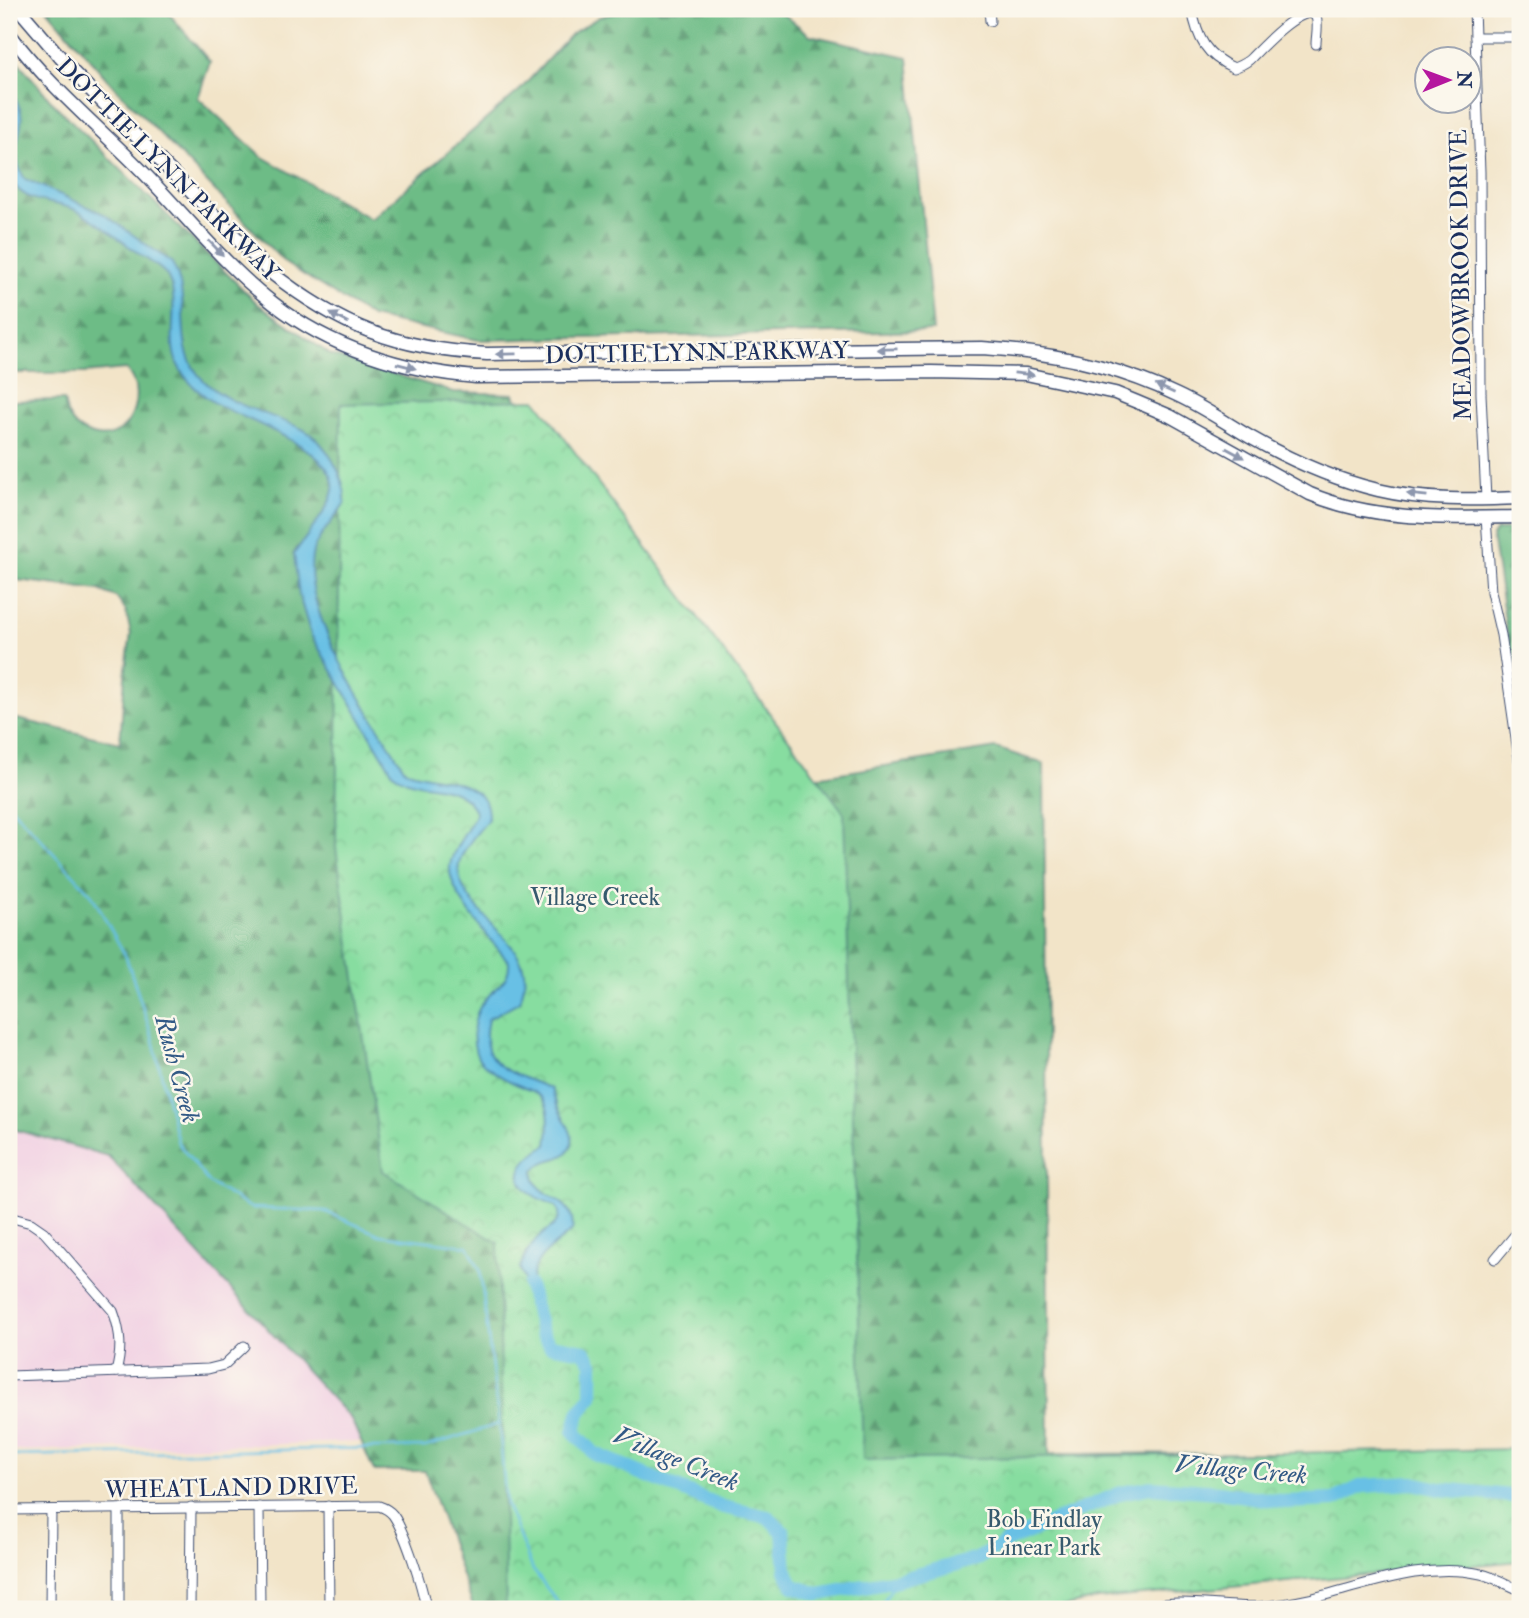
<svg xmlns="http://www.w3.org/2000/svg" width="1529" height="1618" viewBox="0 0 1529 1618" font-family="'IM FELL Double Pica',serif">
  <defs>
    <pattern id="forest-firs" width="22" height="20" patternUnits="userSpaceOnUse" patternTransform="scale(1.75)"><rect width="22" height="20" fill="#6dbc86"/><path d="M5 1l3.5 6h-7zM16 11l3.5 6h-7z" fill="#599971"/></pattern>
    <pattern id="park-crowns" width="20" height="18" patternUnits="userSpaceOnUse" patternTransform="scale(1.75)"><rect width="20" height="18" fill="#87dda0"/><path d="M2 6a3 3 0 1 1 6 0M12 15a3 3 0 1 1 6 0" fill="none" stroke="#74be8c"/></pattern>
  </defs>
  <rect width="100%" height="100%" fill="#fbf7ec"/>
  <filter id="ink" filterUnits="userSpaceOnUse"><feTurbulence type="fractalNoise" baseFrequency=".0143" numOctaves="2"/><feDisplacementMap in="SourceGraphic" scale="14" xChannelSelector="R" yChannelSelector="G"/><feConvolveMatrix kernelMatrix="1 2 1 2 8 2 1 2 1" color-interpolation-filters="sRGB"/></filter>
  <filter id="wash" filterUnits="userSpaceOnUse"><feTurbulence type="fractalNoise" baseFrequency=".00686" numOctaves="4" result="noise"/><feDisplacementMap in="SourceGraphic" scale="28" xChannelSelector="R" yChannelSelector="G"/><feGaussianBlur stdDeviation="1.57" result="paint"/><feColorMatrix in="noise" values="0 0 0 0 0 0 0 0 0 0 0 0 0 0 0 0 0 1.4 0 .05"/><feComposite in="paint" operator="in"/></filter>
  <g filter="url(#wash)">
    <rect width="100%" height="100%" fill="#f2e4c8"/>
    <path fill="#f1d0e3" d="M 9,1129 L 108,1156 L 351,1419 L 361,1442 L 9,1451 Z"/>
    <g fill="url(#forest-firs)" stroke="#447672" stroke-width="2">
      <path d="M 47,9 L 165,9 L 210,62 L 198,98 L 261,156 L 371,219 L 521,89 L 571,34 L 599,17 L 631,9 L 777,9 L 810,35 L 908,57 L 933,331 L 478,340 L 371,317 L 285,263 L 107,79 Z"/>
      <path d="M 9,51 L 54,104 L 258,304 L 331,355 L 453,392 L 514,394 L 557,517 L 791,781 L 996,748 L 1044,764 L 1049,1454 L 1520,1452 L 831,1609 L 474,1609 L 425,1471 L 374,1471 L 351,1419 L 108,1156 L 9,1128 L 9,717 L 120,743 L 125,675 L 131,634 L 126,611 L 116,597 L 99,590 L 9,579 L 9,401 L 64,400 C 65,404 66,411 68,415 C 76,433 102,443 119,431 C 138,418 142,384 125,369 L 84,373 L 9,373 Z"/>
      <path d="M 1520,529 L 1520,717 L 1492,536 L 1496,530 Z"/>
    </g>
    <path fill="url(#park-crowns)" stroke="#51867f" stroke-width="2" d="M 536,400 L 844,813 L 863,1460 L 1520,1449 L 1520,1561 L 1098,1599 L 1053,1609 L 506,1609 L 498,1243 L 383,1171 L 336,848 L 341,404 Z"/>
    <path fill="#67c0e5" stroke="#4178a2" stroke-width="2" d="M 9,91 C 40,125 0,141 25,179 L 104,214 L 172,263 C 194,302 170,347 203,380 C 230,407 271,413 304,430 C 326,442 346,477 345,502 C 337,517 317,536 313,551 C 298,614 373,717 405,770 C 428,779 466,778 483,798 C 488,804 488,813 488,819 C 479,831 465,845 460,860 C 448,896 511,933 522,964 C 527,976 524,989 520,1001 L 488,1019 C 476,1069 514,1072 551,1089 C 554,1096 556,1104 559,1110 C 566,1123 582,1143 564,1155 C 553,1162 547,1157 534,1170 C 532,1202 578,1193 572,1231 C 544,1254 527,1261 532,1301 L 520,1268 C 524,1256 531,1245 540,1236 C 546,1230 558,1225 559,1216 C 561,1203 544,1202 536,1197 C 505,1177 524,1158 547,1145 C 557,1080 528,1099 490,1069 C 484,1065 478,1059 476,1053 C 471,1036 473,1015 484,1001 C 495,987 510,982 509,962 C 493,942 447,892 450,866 C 452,849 470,828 476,813 C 460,777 419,794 393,773 L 311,635 L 299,595 L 294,554 C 305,537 330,509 333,490 C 339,449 243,420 215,403 C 201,394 185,380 178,365 C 164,337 184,294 164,272 C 157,265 146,259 138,253 C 120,240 101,224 82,213 C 55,197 27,210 9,177 Z"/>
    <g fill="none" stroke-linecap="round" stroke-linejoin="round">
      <g stroke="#67c0e5" stroke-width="2.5">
        <path d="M 9,805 L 92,895 L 126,957 L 152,1036 L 178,1143 L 209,1183 L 251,1208 L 324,1211 L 380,1235 L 468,1246 L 480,1270 L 499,1424 L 506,1504 L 533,1570 L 563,1609"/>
        <path d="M 9,1456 L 425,1447 L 499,1424"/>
        <path d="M 637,1609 L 650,1607 L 680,1609"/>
        <path d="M 878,1609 L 897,1580"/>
      </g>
      <path stroke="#67c0e5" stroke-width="14" d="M 529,1285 L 542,1333 L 550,1345 L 584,1351 L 592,1363 L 592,1396 L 579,1413 L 574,1432 L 595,1454 L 723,1507 L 768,1517 L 783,1532 L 786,1571 L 793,1586 L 819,1594 L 897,1580 L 977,1559 L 1010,1540 L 1121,1493 L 1151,1487 L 1219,1492 L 1286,1502 L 1334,1500 L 1362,1486 L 1413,1483 L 1440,1489 L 1510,1496 L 1520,1495"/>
    </g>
  </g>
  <g filter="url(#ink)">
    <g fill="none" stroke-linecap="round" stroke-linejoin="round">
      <g stroke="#3b4a6e" stroke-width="11">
        <g id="street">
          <path d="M 989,9 L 990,21"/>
          <path d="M 1192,9 C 1197,38 1206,56 1234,68 C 1241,65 1247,63 1252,57 C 1260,49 1305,0 1316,17 C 1319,24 1316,36 1316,44"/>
          <path d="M 1474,9 L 1480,172 L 1481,394 L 1486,499"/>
          <path d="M 1475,37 L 1520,37"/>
          <path d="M 1486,517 L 1491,592 L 1501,635 L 1520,766"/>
          <path d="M 9,1217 L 31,1223 L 44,1232 L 113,1311 C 121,1332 122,1350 116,1372"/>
          <path d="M 1495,1259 L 1520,1229"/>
          <path d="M 9,1376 L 208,1369 L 224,1365 L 244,1346"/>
          <path d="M 328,1506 L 329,1609"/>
          <path d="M 259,1507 L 260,1609"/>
          <path d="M 119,1509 L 119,1609"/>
          <path d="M 9,1510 L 379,1506 C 385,1508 389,1510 393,1515 C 405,1532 423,1588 426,1609"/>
          <path d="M 50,1609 L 51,1510"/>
          <path d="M 190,1609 L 191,1507"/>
          <path d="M 1142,1609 C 1180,1595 1225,1610 1265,1606 C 1337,1601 1407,1558 1481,1574 C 1494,1577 1508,1585 1520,1590"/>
        </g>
      </g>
      <g stroke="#3b4a6e" stroke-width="15">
        <g id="secondary">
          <path d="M 19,9 L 73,72 L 269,271 C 340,327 397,349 487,354 L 982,348 C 1050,352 1115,365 1177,395 C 1203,407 1226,423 1250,437 C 1290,460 1333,479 1378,490 C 1424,501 1473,500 1520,498"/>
          <path d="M 9,33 C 46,83 94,123 138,167 C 183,212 223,264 273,303 C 330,348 404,371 476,377 L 931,372 L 1026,374 L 1115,393 L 1137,402 L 1170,416 L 1310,494 C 1376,522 1450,518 1520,517"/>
        </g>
      </g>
      <use href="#street" stroke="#fff" stroke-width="9"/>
      <use href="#secondary" stroke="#fff" stroke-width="12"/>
    </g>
    <defs><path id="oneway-solid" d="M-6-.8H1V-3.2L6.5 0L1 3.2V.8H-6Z" transform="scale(1.75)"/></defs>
    <g fill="#8d97ae">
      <use href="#oneway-solid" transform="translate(216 248) rotate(46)"/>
      <use href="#oneway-solid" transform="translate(339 318) rotate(-153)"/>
      <use href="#oneway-solid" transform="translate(887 349) rotate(179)"/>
      <use href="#oneway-solid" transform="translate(506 354) rotate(179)"/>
      <use href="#oneway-solid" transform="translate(406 366) rotate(15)"/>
      <use href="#oneway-solid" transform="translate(1024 374) rotate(6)"/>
      <use href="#oneway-solid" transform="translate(1165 389) rotate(-156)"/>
      <use href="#oneway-solid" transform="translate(1235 453) rotate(29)"/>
      <use href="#oneway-solid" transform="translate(1417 495) rotate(-174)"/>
    </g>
  </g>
  <g text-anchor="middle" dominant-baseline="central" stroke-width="5" stroke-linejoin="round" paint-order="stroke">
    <g font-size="24" fill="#1b2f5e" stroke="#fbf7ec">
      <text transform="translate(168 170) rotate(45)">DOTTIE LYNN PARKWAY</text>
      <text transform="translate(1461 275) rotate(-91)">MEADOWBROOK DRIVE</text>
      <text transform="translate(697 353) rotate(-1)">DOTTIE LYNN PARKWAY</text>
      <text transform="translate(231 1488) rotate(-1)">WHEATLAND DRIVE</text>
    </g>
    <g font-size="24" fill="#365a6e" stroke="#fbf7ec">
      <text x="595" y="897">Village Creek</text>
      <text x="1044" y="1519">Bob Findlay<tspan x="1044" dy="28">Linear Park</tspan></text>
    </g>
    <g font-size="26" font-style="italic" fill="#325a86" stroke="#fbf7ec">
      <text transform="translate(177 1069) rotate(75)">Rush Creek</text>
      <text transform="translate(676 1459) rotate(22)">Village Creek</text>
      <text transform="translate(1241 1470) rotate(5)">Village Creek</text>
    </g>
  </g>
  <rect width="1529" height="1618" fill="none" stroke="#fbf7ec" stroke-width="35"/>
  <g transform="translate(1448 80) rotate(89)"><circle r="33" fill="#fbf7ec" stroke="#a1a7b3" stroke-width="2"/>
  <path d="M0-5L12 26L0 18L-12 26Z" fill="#b5179e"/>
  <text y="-10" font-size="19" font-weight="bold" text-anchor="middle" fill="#1b2f5e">N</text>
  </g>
</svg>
